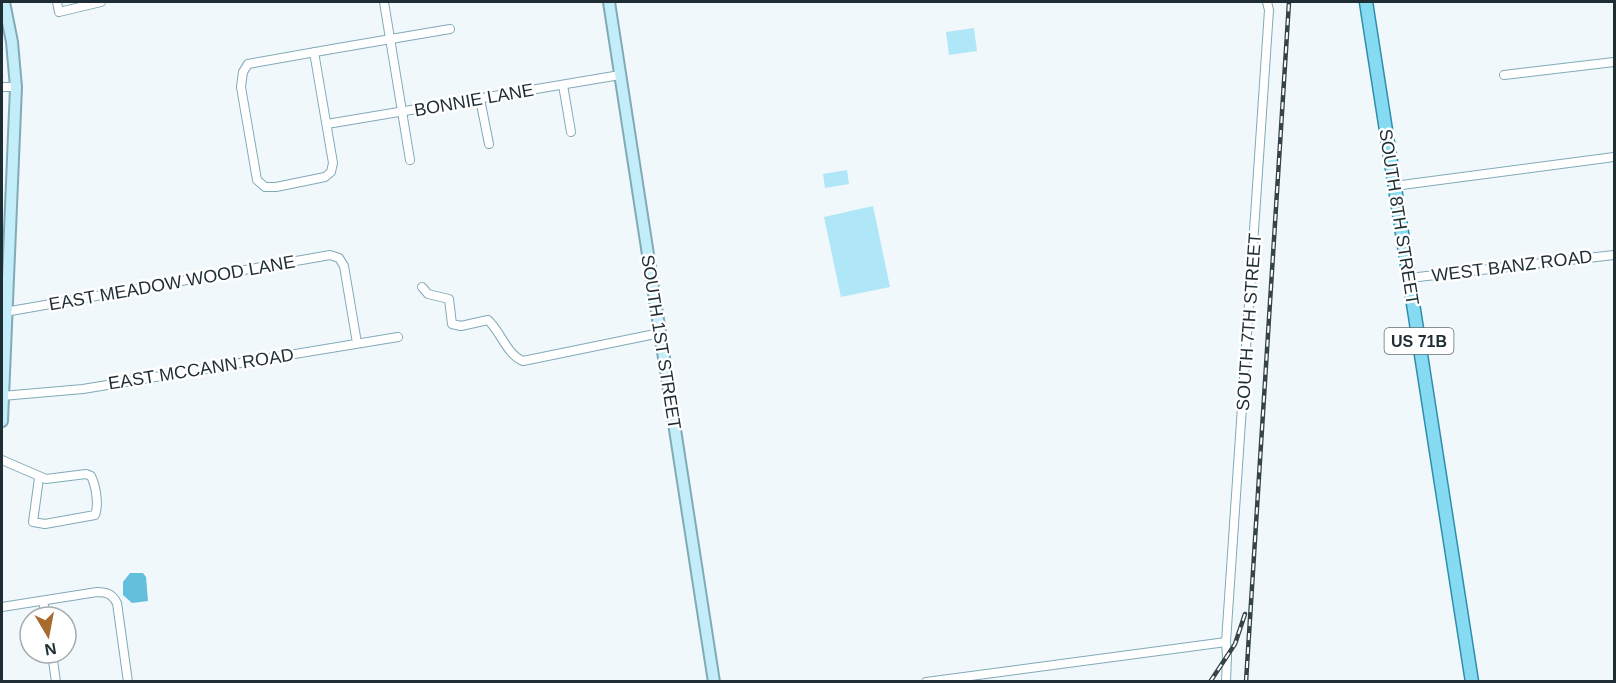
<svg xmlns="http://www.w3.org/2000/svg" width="1616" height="683" viewBox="0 0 1616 683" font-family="Arial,sans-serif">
  <rect width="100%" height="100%" fill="#f0f8fb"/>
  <g fill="#afe6f8">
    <path d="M 974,28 L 977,51 L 949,55 L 946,32 Z"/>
    <path d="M 847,170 L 849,184 L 825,188 L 823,174 Z"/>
    <path d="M 873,206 L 890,287 L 841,297 L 824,217 Z"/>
  </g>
  <path fill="#63bfdc" d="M 130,573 L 143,573 L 146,577 L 148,601 L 132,603 L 123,595 L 123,582 Z"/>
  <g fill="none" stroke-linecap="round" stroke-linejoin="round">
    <g stroke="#81aab8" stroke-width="10">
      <g id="street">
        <path d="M 57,2 L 59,12 L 101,2"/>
        <path d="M 384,2 L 410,160"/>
        <path d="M 314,52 L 333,163 L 331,172 L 325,177 L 276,187 L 265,187 L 257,180 L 241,87 L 243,72 L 248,64 C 315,52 383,40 450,29"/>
        <path d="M 1504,75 L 1614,62"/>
        <path d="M 563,85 L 571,132"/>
        <path d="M 2,87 L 16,87"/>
        <path d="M 480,99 L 489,144"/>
        <path d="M 327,124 L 620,75"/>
        <path d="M 1394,186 L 1614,157"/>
        <path d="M 1409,278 L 1614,255"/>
        <path d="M 422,287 L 428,294 L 449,299 L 452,324 L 461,326 L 488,320 C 501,332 507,355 523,361 L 660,333"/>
        <path d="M 5,312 L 330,255 L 339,258 L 344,266 L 357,343"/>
        <path d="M 2,396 L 83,389 L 398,337"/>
        <path d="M 2,460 L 46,479 L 86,474 L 91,476 C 96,486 99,505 95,515 L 45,524 L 33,522 L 39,478"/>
        <path d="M 43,601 L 46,617"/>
        <path d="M 2,607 L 97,592 C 107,592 112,594 117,603 L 128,682"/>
        <path d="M 52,653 L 56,682"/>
        <path d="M 926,682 L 1226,642"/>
        <path d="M 1226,682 L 1227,656 L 1226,642 L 1269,10 L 1267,2"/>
      </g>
    </g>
    <g stroke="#81aab8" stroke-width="14">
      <g id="secondary">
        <path d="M 609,2 L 714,682"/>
        <path d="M 2,421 L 16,87 L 12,42 L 4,2"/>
      </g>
    </g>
    <g stroke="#2e8faa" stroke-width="15">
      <path id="primary" d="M 1366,2 L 1472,682"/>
    </g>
    <use href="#street" stroke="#fff" stroke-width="8"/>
    <use href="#secondary" stroke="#c3edf8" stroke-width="10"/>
    <use href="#primary" stroke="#86dbf2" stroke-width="12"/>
    <g stroke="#344449" stroke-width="4.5">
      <g id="rail">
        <path d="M 1210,682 L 1235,644 L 1245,614"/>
        <path d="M 1246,682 L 1289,2"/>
      </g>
    </g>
    <use href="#rail" stroke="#fff" stroke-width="2" stroke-dasharray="7" stroke-linecap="butt"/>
  </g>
  <g text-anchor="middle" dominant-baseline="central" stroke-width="5" stroke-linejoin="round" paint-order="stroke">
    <rect fill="#fff" stroke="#626d71" stroke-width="1.5" x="1384.5" y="328" width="69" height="26" rx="4.5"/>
    <g font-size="16" font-weight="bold" fill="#1e2e34">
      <text x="1419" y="341">US 71B</text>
    </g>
    <g font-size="18" fill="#1e2e34" stroke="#fff">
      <text transform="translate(474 100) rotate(-10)">BONNIE LANE</text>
      <text transform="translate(1399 217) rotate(81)">SOUTH 8TH STREET</text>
      <text transform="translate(1512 266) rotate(-7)">WEST BANZ ROAD</text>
      <text transform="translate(172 283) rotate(-10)">EAST MEADOW WOOD LANE</text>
      <text transform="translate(1249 322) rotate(-86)">SOUTH 7TH STREET</text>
      <text transform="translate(661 342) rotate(81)">SOUTH 1ST STREET</text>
      <text transform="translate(201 369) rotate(-9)">EAST MCCANN ROAD</text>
    </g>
  </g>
  <rect width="1616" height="683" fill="none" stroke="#1e2e34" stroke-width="6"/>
  <g transform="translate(48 635) rotate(170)"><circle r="28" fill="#ffffff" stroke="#a5abae" stroke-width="1.5"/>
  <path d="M0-4.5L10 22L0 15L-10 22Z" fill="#a76b2d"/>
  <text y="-9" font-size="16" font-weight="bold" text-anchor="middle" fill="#1e2e34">N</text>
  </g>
</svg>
